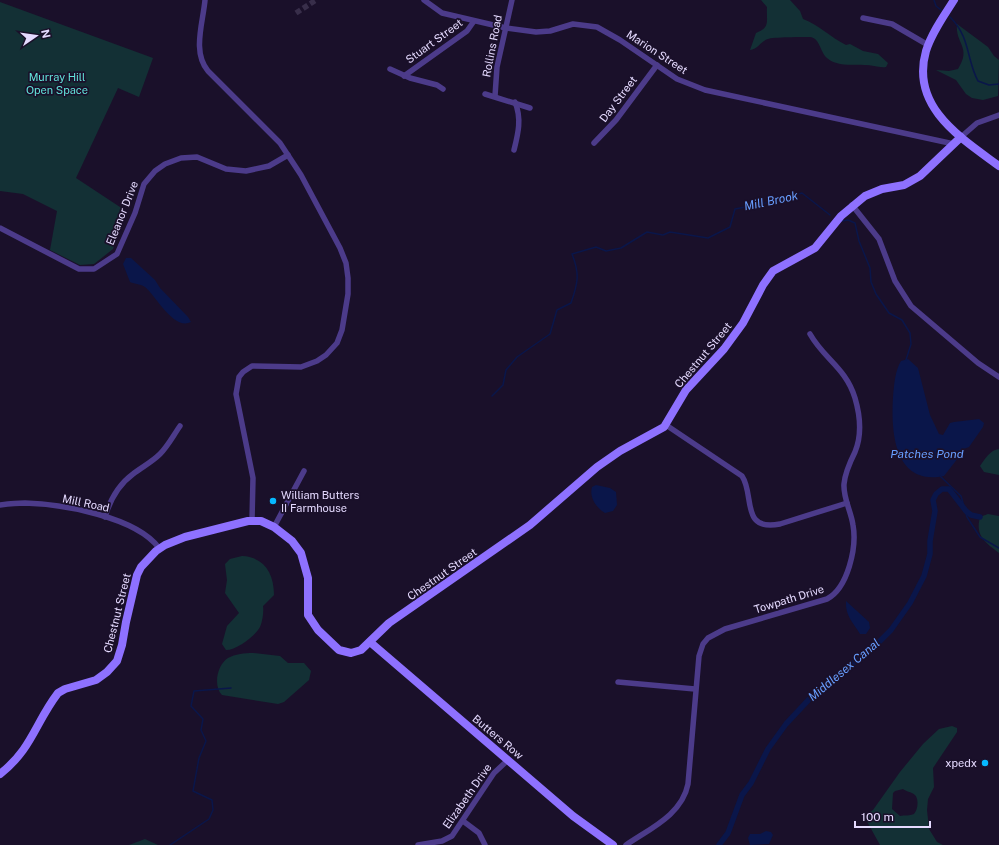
<svg xmlns="http://www.w3.org/2000/svg" width="999" height="845" viewBox="0 0 999 845" font-family="'Public Sans',sans-serif">
  <rect width="100%" height="100%" fill="#1a102a"/>
  <g fill="#133035" fill-rule="evenodd">
    <path d="M 761,0 L 790,0 L 800,11 L 803,19 C 819,25 830,37 846,45 L 850,44 L 863,51 L 878,54 L 888,63 L 886,67 C 879,68 872,65 865,65 C 853,64 837,67 827,58 C 820,52 820,38 810,37 C 805,37 771,37 768,39 C 761,41 758,49 750,50 L 756,33 C 771,27 766,21 767,7 Z"/>
    <path d="M 0,2 L 153,58 L 139,97 L 118,88 L 76,178 L 126,211 L 113,249 L 94,264 L 80,265 L 50,250 L 57,211 L 23,194 L 0,191 Z"/>
    <path d="M 957,24 L 988,47 L 994,56 L 999,60 L 998,96 L 983,100 L 972,98 L 966,94 L 956,80 L 936,70 L 949,71 L 958,69 C 972,47 955,44 957,24 Z"/>
    <path d="M 999,449 L 999,475 L 984,472 L 980,466 C 985,459 990,450 999,449 Z"/>
    <path d="M 988,514 L 999,516 L 999,553 C 985,542 975,536 980,517 Z"/>
    <path d="M 242,556 C 264,557 274,573 274,595 L 263,606 C 264,612 262,626 258,630 C 252,638 236,650 226,650 L 222,644 L 227,626 L 239,613 L 225,593 L 227,580 L 225,564 L 230,559 Z"/>
    <path d="M 253,653 L 280,656 L 288,663 L 304,663 L 311,671 L 309,680 L 284,702 L 278,704 L 222,695 C 213,686 217,665 228,658 C 235,654 245,653 253,653 Z"/>
    <path d="M 952,726 L 957,728 L 957,732 L 933,768 L 934,787 L 928,799 L 927,810 L 929,829 L 937,842 L 943,845 L 880,845 L 864,816 L 873,810 L 900,772 L 923,744 L 939,729 ZM 903,789 C 907,792 912,792 915,795 C 919,799 918,810 914,814 C 910,816 904,815 900,816 L 892,809 L 893,793 L 895,791 Z"/>
    <path d="M 145,839 L 158,845 L 129,845 Z"/>
  </g>
  <g fill="#0a164a">
    <path d="M 126,258 L 131,258 L 155,280 L 160,288 L 188,317 L 191,322 C 174,331 156,296 145,287 C 141,284 135,284 130,282 L 123,264 Z"/>
    <path d="M 908,359 L 918,368 L 930,415 L 939,434 L 943,435 L 950,423 L 954,422 L 979,419 L 984,423 L 983,427 L 969,447 L 961,450 L 958,458 L 944,476 C 894,486 891,432 893,397 C 894,386 895,370 901,361 Z"/>
    <path d="M 596,485 L 610,488 L 616,492 L 617,505 L 613,511 L 605,513 C 596,508 589,497 592,487 Z"/>
    <path d="M 846,601 L 869,622 L 870,628 L 866,634 L 860,634 C 853,622 845,616 846,601 Z"/>
    <path d="M 766,831 L 771,832 L 773,835 L 769,844 L 750,845 L 748,838 L 750,834 L 760,834 Z"/>
  </g>
  <g fill="none" stroke-linecap="round" stroke-linejoin="round">
    <g stroke="#0a164a" stroke-width="1.5">
      <path d="M 934,0 L 936,6 L 941,10"/>
      <path d="M 950,17 C 971,38 966,59 978,81 L 989,85 L 999,84"/>
      <path d="M 842,221 L 848,220 L 855,223 L 859,241 L 870,268 L 871,282 L 876,294 L 889,313 L 902,320 L 910,333 L 911,344 L 906,360"/>
      <path d="M 492,396 L 503,385 L 506,370 L 517,357 L 550,334 L 557,310 L 571,303 C 578,283 580,274 572,254 L 596,247 L 606,251 L 621,248 L 647,232 L 663,235 L 670,232 L 708,238 L 730,227 L 735,209 L 771,202 L 802,193 L 830,215"/>
      <path d="M 940,476 L 961,496 L 967,517 L 980,537 L 999,548"/>
      <path d="M 170,845 L 209,819 L 213,810 L 212,800 L 193,791 L 199,758 L 206,741 L 201,730 L 203,719 L 191,706 L 194,691 L 231,688"/>
    </g>
    <path stroke="#0a164a" stroke-width="5.5" d="M 719,845 L 728,833 L 742,795 L 751,783 L 768,749 L 786,724 L 814,694 L 876,645 L 891,630 L 910,603 L 924,576 L 930,554 L 930,541 L 935,511 L 933,500 L 936,494 L 942,489 L 949,489 L 966,511 L 971,515 L 980,517"/>
    <path stroke="#382e4a" stroke-width="5.5" stroke-dasharray="5.5 3" stroke-linecap="butt" d="M 296,13 L 316,0"/>
    <g stroke="#4c3b8a" stroke-width="5.5">
      <path d="M 205,0 C 203,23 192,52 208,71 L 280,143 L 301,175 L 340,248 L 346,263 L 348,278 L 348,294 L 342,330 L 337,343 L 326,355 L 317,361 L 301,367 L 252,366 L 243,372 L 239,377 L 236,394 L 253,478 L 252,520"/>
      <path d="M 424,0 L 442,13 L 506,28 L 536,32 L 550,31 L 573,24 L 597,27 L 620,40 L 677,79 L 705,90 L 954,144"/>
      <path d="M 863,18 L 892,24 L 928,45"/>
      <path d="M 390,69 L 410,78 L 437,85 L 443,89"/>
      <path d="M 404,76 L 467,31 L 474,21"/>
      <path d="M 485,94 L 530,108"/>
      <path d="M 495,96 L 497,67 L 512,0"/>
      <path d="M 961,137 L 977,123 L 999,115"/>
      <path d="M 594,143 L 616,120 L 657,65"/>
      <path d="M 514,150 C 518,134 522,119 515,102"/>
      <path d="M 852,205 L 879,239 L 895,281 L 911,306 L 978,363 L 999,377"/>
      <path d="M 0,228 L 79,269 L 94,269 L 117,254 L 135,213 L 144,184 L 155,171 L 165,164 L 181,158 L 197,157 L 226,169 L 246,171 L 269,166 L 288,155"/>
      <path d="M 666,425 L 742,476 C 755,495 740,532 780,524 L 847,503"/>
      <path d="M 0,505 C 8,504 16,503 25,503 C 63,504 136,517 159,548"/>
      <path d="M 105,517 C 110,500 118,485 133,474 C 142,467 152,462 160,454 C 168,446 173,436 180,426"/>
      <path d="M 274,527 L 304,471"/>
      <path d="M 618,682 L 695,689"/>
      <path d="M 463,821 L 479,833 L 485,845"/>
      <path d="M 418,845 L 442,841 L 452,836 L 494,773 L 508,760"/>
      <path d="M 626,845 C 649,829 682,815 688,784 L 699,656 L 703,644 L 708,638 L 725,629 L 827,599 C 848,588 857,547 853,525 C 851,511 843,498 844,484 C 845,473 850,462 855,452 C 862,435 860,415 855,398 C 846,368 824,359 810,334"/>
    </g>
    <g stroke="#8e71ff" stroke-width="8">
      <path d="M 954,0 C 944,16 932,32 926,51 C 910,107 961,138 999,166"/>
      <path d="M 370,642 L 573,816 L 613,845"/>
      <path d="M 0,774 C 32,749 35,723 58,693 L 65,689 L 96,680 L 107,672 L 117,661 L 122,645 L 126,622 L 137,575 L 141,567 L 156,551 L 165,545 L 185,537 L 248,521 L 261,521 L 274,527 L 292,541 L 301,553 L 308,578 L 308,615 L 318,630 L 339,650 L 351,653 L 361,650 L 389,623 L 530,525 L 597,467 L 620,451 L 664,427 L 686,390 L 724,349 L 743,323 L 763,285 L 773,271 L 815,248 L 841,216 L 865,196 L 882,189 L 904,185 L 920,176 L 961,137"/>
    </g>
  </g>
  <g fill="#06b9ff" stroke="#1a102a" stroke-width="1.5">
    <circle cx="273" cy="501" r="4"/>
    <circle cx="985" cy="763" r="4"/>
  </g>
  <g text-anchor="middle" dominant-baseline="central" stroke-width="3.5" stroke-linejoin="round" paint-order="stroke">
    <g font-size="11" fill="#e5daff" stroke="#1a102a">
      <text transform="translate(434 41) rotate(-36)">Stuart Street</text>
      <text transform="translate(492 46) rotate(-79)">Rollins Road</text>
      <text transform="translate(657 52) rotate(33)">Marion Street</text>
      <text transform="translate(618 99) rotate(-53)">Day Street</text>
      <text transform="translate(122 213) rotate(-68)">Eleanor Drive</text>
      <text transform="translate(703 355) rotate(-50)">Chestnut Street</text>
      <text transform="translate(86 503) rotate(12)">Mill Road</text>
      <text transform="translate(442 574) rotate(-35)">Chestnut Street</text>
      <text transform="translate(789 599) rotate(-17)">Towpath Drive</text>
      <text transform="translate(117 613) rotate(-76)">Chestnut Street</text>
      <text transform="translate(498 737) rotate(40)">Butters Row</text>
      <text transform="translate(467 796) rotate(-55)">Elizabeth Drive</text>
    </g>
    <g font-size="11" fill="#62e2da" stroke="#1a102a">
      <text x="57" y="77">Murray Hill<tspan x="57" dy="13">Open Space</tspan></text>
    </g>
    <g font-size="11" fill="#e5daff" stroke="#1a102a" text-anchor="start">
      <text x="281" y="495">William Butters<tspan x="281" dy="13">II Farmhouse</tspan></text>
      <text x="977" y="763" text-anchor="end">xpedx</text>
    </g>
    <g font-size="12" font-style="italic" fill="#689eff" stroke="#1a102a">
      <text transform="translate(771 201) rotate(-12)">Mill Brook</text>
      <text x="927" y="454">Patches Pond</text>
      <text transform="translate(844 670) rotate(-40)">Middlesex Canal</text>
    </g>
  </g>
  <g transform="translate(36 36) rotate(77)" stroke="#1a102a" stroke-width="3" paint-order="stroke">
  <path d="M0-3L7 15L0 10L-7 15Z" fill="#e5daff"/>
  <text y="-6" font-size="11" font-weight="bold" text-anchor="middle" fill="#e5daff">N</text>
  </g>
  <path d="M855 821v6h75v-6" fill="none" stroke="#e5daff" stroke-width="2"/>
  <text x="861" y="821" font-size="12" fill="#e5daff" stroke="#1a102a" stroke-width="3" paint-order="stroke">100 m</text>
</svg>
